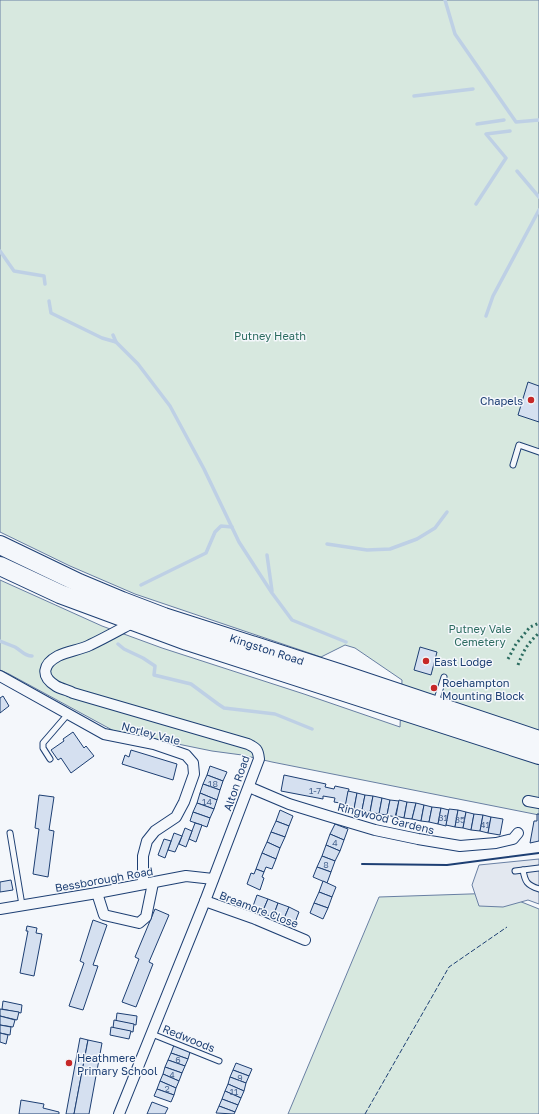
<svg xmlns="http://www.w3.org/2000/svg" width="539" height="1114" viewBox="0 0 539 1114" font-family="'Golos Text',sans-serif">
  <rect width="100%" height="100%" fill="#f4f7fb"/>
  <g fill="#d7e8df" stroke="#687fa3">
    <path d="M 0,0 L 539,0 L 539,815 L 272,762 L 242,755 L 212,751 L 114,731 L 9,674 L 0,670 L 0,580 L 102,626 L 162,648 L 304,694 L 400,727 L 402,680 L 355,648 L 345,645 L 321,657 L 135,594 L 70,566 L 0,532 Z"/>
    <path d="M 499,893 L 539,909 L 539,1114 L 288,1114 L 379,897 Z"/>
  </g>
  <path fill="#e3e8f0" stroke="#687fa3" d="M 539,859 L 539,904 L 528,900 L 503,907 L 479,906 L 472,885 L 479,865 Z"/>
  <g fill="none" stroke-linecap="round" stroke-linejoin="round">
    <g stroke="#bed0e5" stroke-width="3.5">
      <path d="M 445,0 L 455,34 L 516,122 L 539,120"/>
      <path d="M 414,96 L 473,89"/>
      <path d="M 477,124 L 504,120"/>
      <path d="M 517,171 L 539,197"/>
      <path d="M 476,204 L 506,158 L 486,134 L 510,131"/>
      <path d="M 0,251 L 14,271 L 44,276 L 45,284"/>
      <path d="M 49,301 L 51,313 L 102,338 L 116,342"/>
      <path d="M 486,316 L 493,296 L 539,210"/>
      <path d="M 113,335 L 116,342 L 138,364 L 170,406 L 204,469 L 239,542 L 272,593 L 292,620 L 346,642"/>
      <path d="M 327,544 L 367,550 L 390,549 L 417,539 L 435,528 L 447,512"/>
      <path d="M 267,555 L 272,591"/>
      <path d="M 141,585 L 206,553 L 215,532 L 221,526 L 232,527"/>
      <path d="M 0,641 C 5,643 10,645 15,647 C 22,651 24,656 32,656"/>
      <path d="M 118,644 L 124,649 L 143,658 L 155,666 L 154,675 L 191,684 L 218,704 L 224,708 L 275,714 L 312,729"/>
    </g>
  </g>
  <g fill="#d5e0f0" stroke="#1d3f73">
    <path d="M 528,382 L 539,386 L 539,422 L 518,415 Z"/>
    <path d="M 420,647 L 437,652 L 431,675 L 414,670 Z"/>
    <path d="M 3,696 L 9,706 L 0,713 L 0,698 Z"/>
    <path d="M 73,732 L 84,748 L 86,746 L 94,756 L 71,773 L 61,758 L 58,760 L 51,750 L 64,741 L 63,739 Z"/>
    <path d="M 131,750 L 177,764 L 173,780 L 122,764 L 125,755 L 129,757 Z"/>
    <path d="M 210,766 L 227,772 L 223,781 L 207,775 Z"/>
    <path d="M 207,775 L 223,781 L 220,790 L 203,784 Z"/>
    <path d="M 284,775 L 326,784 L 325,787 L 334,789 L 335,786 L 349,789 L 346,804 L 334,802 L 335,798 L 323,796 L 323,799 L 281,791 Z"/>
    <path d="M 203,784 L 220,790 L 217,800 L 200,793 Z"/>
    <path d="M 348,791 L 357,793 L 354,809 L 345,807 Z"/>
    <path d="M 200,793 L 217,800 L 214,809 L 197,803 Z"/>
    <path d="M 357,793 L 365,795 L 362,810 L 354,809 Z"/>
    <path d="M 39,795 L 54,797 L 49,830 L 54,831 L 48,877 L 33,874 L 39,829 L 35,828 Z"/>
    <path d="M 365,795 L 373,796 L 370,812 L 362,810 Z"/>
    <path d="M 373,796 L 382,798 L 379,814 L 370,812 Z"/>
    <path d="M 382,798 L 390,800 L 387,815 L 379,814 Z"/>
    <path d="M 390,800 L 399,801 L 395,817 L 387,815 Z"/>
    <path d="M 399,800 L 407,802 L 404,818 L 396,816 Z"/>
    <path d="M 407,802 L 416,803 L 412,819 L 404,818 Z"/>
    <path d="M 197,803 L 214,809 L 210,818 L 193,812 Z"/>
    <path d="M 416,803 L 424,805 L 421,821 L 412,819 Z"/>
    <path d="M 424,805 L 432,807 L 429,822 L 421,821 Z"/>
    <path d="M 432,807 L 441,808 L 438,824 L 429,822 Z"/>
    <path d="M 441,808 L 449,810 L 446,826 L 438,824 Z"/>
    <path d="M 449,809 L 458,810 L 455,827 L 446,825 Z"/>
    <path d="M 280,810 L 293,816 L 289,826 L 276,821 Z"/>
    <path d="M 458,810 L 466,812 L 463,828 L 455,827 Z"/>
    <path d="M 193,812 L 210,818 L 207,827 L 190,821 Z"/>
    <path d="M 466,812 L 474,814 L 471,830 L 463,828 Z"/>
    <path d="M 474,814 L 483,815 L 480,831 L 471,830 Z"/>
    <path d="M 537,814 L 539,814 L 539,841 L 530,843 L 534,821 L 537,821 Z"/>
    <path d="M 483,815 L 491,817 L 488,833 L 480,831 Z"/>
    <path d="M 491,817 L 503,819 L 500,835 L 488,833 Z"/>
    <path d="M 276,821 L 289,826 L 285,837 L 271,832 Z"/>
    <path d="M 195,823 L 202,825 L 196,842 L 189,839 Z"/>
    <path d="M 335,824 L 348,829 L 344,840 L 330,834 Z"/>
    <path d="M 185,828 L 192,831 L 186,847 L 179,844 Z"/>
    <path d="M 271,832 L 285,837 L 280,848 L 267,842 Z"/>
    <path d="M 174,833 L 182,836 L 175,852 L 168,850 Z"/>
    <path d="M 330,834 L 344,840 L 340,851 L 326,845 Z"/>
    <path d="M 164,839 L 171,841 L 165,858 L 158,855 Z"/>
    <path d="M 267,842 L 280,848 L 276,859 L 262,853 Z"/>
    <path d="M 326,845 L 340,851 L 335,861 L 322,856 Z"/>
    <path d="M 262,853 L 276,859 L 272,869 L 266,867 L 264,872 L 256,869 Z"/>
    <path d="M 322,856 L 335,861 L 331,872 L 317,867 Z"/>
    <path d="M 317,867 L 331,872 L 327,883 L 313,877 Z"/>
    <path d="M 256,869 L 264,872 L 262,877 L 264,878 L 260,890 L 247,884 L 251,873 L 254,874 Z"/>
    <path d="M 11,880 L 13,890 L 0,892 L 0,882 Z"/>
    <path d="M 323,881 L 336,887 L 332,897 L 319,892 Z"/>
    <path d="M 319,892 L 332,897 L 328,908 L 314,903 Z"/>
    <path d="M 257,895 L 268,899 L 262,913 L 252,909 Z"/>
    <path d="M 268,899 L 278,903 L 273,917 L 262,913 Z"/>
    <path d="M 278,903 L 289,907 L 283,921 L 273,917 Z"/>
    <path d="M 314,903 L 328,908 L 323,919 L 310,913 Z"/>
    <path d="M 289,907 L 299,912 L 294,925 L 283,921 Z"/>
    <path d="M 155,909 L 169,915 L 149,962 L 153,964 L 136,1007 L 122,1002 L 139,959 L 135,957 Z"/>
    <path d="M 93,920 L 107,925 L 93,965 L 98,966 L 83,1010 L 69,1006 L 84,963 L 80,961 Z"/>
    <path d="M 27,926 L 37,928 L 36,933 L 42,934 L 34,976 L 20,973 L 28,931 L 26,931 Z"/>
    <path d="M 3,1001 L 22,1005 L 21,1013 L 2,1009 Z"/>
    <path d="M 0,1009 L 19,1012 L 17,1020 L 0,1016 Z"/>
    <path d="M 117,1013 L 137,1016 L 136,1025 L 116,1021 Z"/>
    <path d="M 0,1016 L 15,1020 L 13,1027 L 0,1025 Z"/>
    <path d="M 114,1020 L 134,1024 L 133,1032 L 113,1028 Z"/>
    <path d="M 0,1025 L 11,1027 L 10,1035 L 0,1033 Z"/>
    <path d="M 111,1027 L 131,1031 L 129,1039 L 110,1035 Z"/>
    <path d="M 0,1033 L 8,1035 L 6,1044 L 0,1042 Z"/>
    <path d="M 80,1038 L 88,1040 L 74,1114 L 66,1114 Z"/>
    <path d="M 88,1040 L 102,1043 L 89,1114 L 74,1114 Z"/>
    <path d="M 174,1045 L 190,1052 L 188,1059 L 171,1053 Z"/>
    <path d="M 171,1053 L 188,1059 L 185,1066 L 168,1060 Z"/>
    <path d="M 168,1060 L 185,1066 L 182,1073 L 165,1067 Z"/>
    <path d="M 236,1063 L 252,1069 L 249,1076 L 233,1070 Z"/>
    <path d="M 165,1067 L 182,1073 L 179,1081 L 163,1074 Z"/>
    <path d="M 233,1070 L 249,1076 L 246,1083 L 230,1077 Z"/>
    <path d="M 163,1074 L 179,1081 L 176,1088 L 160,1081 Z"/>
    <path d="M 230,1077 L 246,1083 L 244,1091 L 228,1084 Z"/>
    <path d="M 160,1081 L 176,1088 L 174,1095 L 157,1089 Z"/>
    <path d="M 228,1084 L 244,1091 L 241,1098 L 225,1091 Z"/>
    <path d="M 157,1089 L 174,1095 L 171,1102 L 154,1096 Z"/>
    <path d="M 225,1091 L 241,1098 L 238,1105 L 222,1099 Z"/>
    <path d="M 222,1099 L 238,1105 L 235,1112 L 219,1106 Z"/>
    <path d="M 21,1100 L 44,1104 L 43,1108 L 59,1112 L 59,1114 L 19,1114 Z"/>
    <path d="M 152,1102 L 168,1108 L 165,1114 L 147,1114 Z"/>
    <path d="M 219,1106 L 235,1112 L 234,1114 L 216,1113 Z"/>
  </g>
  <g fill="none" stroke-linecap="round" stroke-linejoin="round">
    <g stroke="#1d3f73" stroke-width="7">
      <g id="lane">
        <path d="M 513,465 L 519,445 L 539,452"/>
        <path d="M 436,702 L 444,677"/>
        <path d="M 50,759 L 43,748 L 43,743 L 68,714"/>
        <path d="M 10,833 L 22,905"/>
        <path d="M 523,870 C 525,882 527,885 539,889"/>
        <path d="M 515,871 L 539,868"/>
        <path d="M 152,1034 L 219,1061"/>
      </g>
    </g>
    <g stroke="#1d3f73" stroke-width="12">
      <g id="street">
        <path d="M 0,676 L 104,734 L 154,744 L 186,755 L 193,763 L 194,774 L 184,802 L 176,817 L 155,831 L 147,841 L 143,856 L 143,884"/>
        <path d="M 249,787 L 289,804 L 328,816 L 375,830 L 418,839 L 460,846 L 496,843 L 513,839 L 518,833"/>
        <path d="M 528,801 L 539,803"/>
        <path d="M 97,893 L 104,915 L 139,923 L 146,917 L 153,883"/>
        <path d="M 205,901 L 253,918 L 305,940"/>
        <path d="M 0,909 L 97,893 L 186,876 L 213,879"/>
        <path d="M 119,1114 L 205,901 L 259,759 C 258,749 256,748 248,744 L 73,693 C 68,690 61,689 56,686 C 40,676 43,664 58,656 C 68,651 80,650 90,645 C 105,638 119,630 134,622"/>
      </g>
    </g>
    <g stroke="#1d3f73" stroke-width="20">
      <g id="highway">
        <path d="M 0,545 L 79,583 L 122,601 L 164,617 L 342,674 L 539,740"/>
        <path d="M 0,566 L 60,594 L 187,641 L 539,755"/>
      </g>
    </g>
    <use href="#lane" stroke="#f4f7fb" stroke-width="5"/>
    <use href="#street" stroke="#f4f7fb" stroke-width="10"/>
    <use href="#highway" stroke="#f4f7fb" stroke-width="18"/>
    <g stroke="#2c6c60" stroke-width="3" stroke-dasharray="2 3" stroke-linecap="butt">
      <path d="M 508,659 L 516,644 L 530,627 L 539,623"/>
      <path d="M 518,665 C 523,651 528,643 539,633"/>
    </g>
    <path stroke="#1d3f73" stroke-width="1" stroke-dasharray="5 2" stroke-linecap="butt" d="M 365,1114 L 449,967 L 507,927"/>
    <path stroke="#1d3f73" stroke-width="2" d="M 362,864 L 447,865 L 539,853"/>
  </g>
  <g fill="#c62828" stroke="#f4f7fb" stroke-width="1.5">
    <circle cx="531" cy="400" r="4"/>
    <circle cx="426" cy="661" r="4"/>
    <circle cx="434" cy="688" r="4"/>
    <circle cx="69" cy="1063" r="4"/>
  </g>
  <g text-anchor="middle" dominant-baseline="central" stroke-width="3" stroke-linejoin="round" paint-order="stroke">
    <g font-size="9" fill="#4b6792">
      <text x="213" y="783">18</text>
      <text x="315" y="790">1-7</text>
      <text x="207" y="801">14</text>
      <text x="443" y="817">31</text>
      <text x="460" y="819">35</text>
      <text x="485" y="824">41</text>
      <text x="335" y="842">4</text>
      <text x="326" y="864">8</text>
      <text x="178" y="1059">6</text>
      <text x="172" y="1074">4</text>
      <text x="240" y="1077">9</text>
      <text x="167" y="1088">2</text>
      <text x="234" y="1091">11</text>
    </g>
    <g font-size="11" fill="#2c6c60" stroke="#f4f7fb">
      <text x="270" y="335">Putney Heath</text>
      <text x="480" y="628">Putney Vale<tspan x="480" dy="13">Cemetery</tspan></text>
    </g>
    <g font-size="11" fill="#1d3f73" stroke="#f4f7fb" text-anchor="start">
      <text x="523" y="400" text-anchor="end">Chapels</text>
      <text x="434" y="661">East Lodge</text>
      <text x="442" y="682">Roehampton<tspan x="442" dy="13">Mounting Block</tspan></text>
      <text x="77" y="1057">Heathmere<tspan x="77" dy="13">Primary School</tspan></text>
    </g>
    <g font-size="11" fill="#1d3f73" stroke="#f4f7fb">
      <text transform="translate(267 649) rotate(18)">Kingston Road</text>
      <text transform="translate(151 733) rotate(15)">Norley Vale</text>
      <text transform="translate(236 783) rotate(-71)">Alton Road</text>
      <text transform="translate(386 818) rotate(14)">Ringwood Gardens</text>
      <text transform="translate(104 879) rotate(-10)">Bessborough Road</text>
      <text transform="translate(259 909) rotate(21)">Breamore Close</text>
      <text transform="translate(189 1038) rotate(22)">Redwoods</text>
    </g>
  </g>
</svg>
